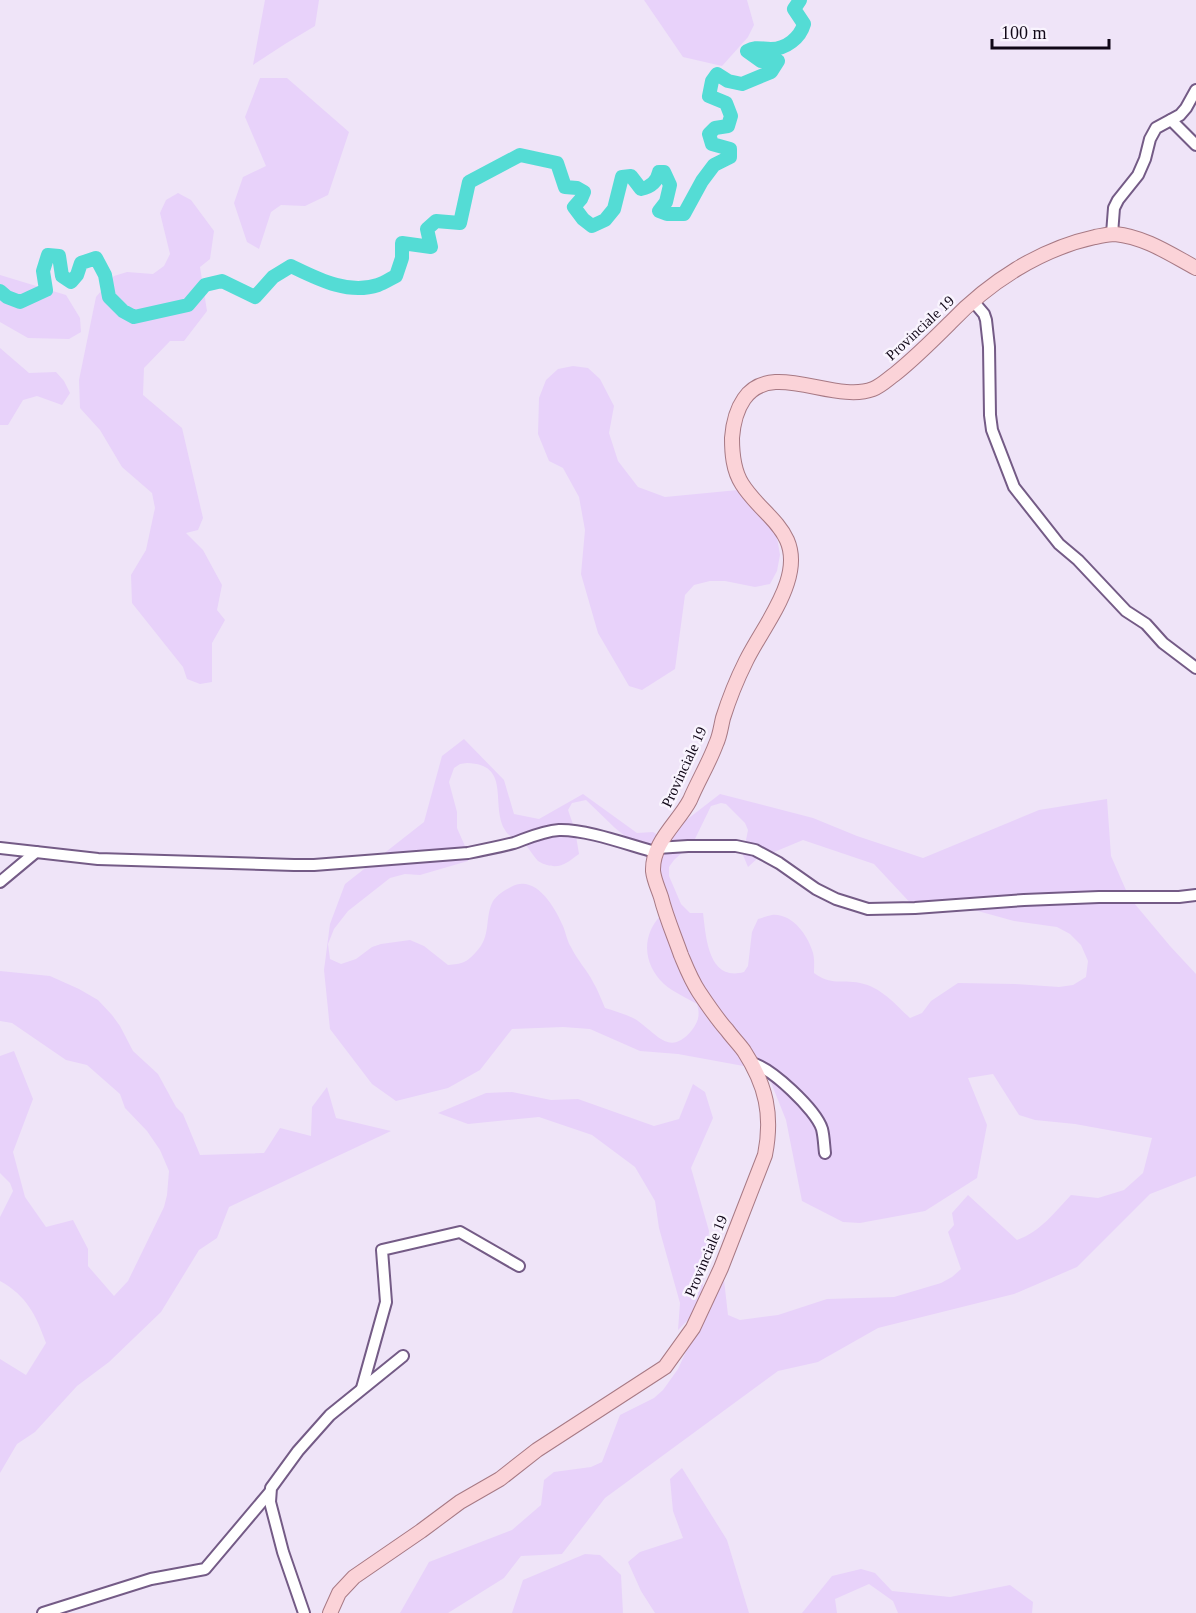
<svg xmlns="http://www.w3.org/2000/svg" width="1196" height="1613" viewBox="0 0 1196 1613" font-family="Georgia,serif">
  <rect width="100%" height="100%" fill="#efe4f8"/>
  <g fill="#e8d2fa" fill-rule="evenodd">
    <path d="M 265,0 L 319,0 L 315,26 L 285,44 L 253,65 Z"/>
    <path d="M 644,0 L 747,0 L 754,25 L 748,37 L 722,66 L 683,57 Z"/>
    <path d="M 260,78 L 287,78 L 349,132 L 328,195 L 305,206 L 281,205 L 271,212 L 259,249 L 247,242 L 234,203 L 243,177 L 266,166 L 245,117 Z"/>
    <path d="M 178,193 L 191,200 L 214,231 L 210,259 L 200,267 L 207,311 L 184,341 L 170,341 L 144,368 L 143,395 L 182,428 L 203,518 L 198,530 L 186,533 L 203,550 L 222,585 L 217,610 L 225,620 L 212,643 L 212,682 L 200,684 L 187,679 L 183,667 L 132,603 L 131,575 L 146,550 L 155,508 L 152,493 L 122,467 L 100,430 L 80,408 L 79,380 L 96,297 L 114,276 L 127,272 L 153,274 L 164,266 L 170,254 L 160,213 L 166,200 Z"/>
    <path d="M 0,275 L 66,295 L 80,318 L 81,332 L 69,339 L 28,338 L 0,322 Z"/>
    <path d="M 0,348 L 29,373 L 56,372 L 64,381 L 70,393 L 62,405 L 37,396 L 23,400 L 8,425 L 0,425 Z"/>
    <path d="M 573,366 L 588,368 L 600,379 L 614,406 L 609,433 L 618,461 L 638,487 L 665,497 L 738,490 L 761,506 L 774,519 L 780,555 L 777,571 L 770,584 L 755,587 L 725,581 L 710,581 L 694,585 L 685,595 L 675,669 L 642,690 L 629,686 L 598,633 L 581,574 L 585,530 L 579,497 L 563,468 L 549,461 L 538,434 L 539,398 L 546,380 L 558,369 Z"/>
    <path d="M 464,739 L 504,780 L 514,814 L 539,819 L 583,794 L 637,833 L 653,832 L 663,838 L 720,794 L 813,818 L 857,836 L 923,858 L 1039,810 L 1107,799 L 1111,856 L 1129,897 L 1170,946 L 1196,974 L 1196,1176 L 1150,1194 L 1077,1267 L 1014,1294 L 878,1328 L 818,1362 L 778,1371 L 605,1498 L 562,1554 L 521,1556 L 504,1578 L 448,1613 L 400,1613 L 429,1562 L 512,1530 L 541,1505 L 544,1480 L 554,1472 L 591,1467 L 602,1462 L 620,1415 L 654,1398 L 663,1390 L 678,1369 L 723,1271 L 728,1315 L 740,1320 L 778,1315 L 827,1299 L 894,1297 L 941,1283 L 952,1277 L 961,1269 L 948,1232 L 954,1225 L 952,1213 L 968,1195 L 1017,1240 C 1040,1232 1055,1212 1071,1195 L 1098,1198 L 1124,1190 L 1143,1173 L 1152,1138 L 1075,1124 L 1035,1120 L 1019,1115 L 993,1074 L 968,1078 L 987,1125 L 977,1178 L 925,1211 L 860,1223 L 843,1222 L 802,1201 L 786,1120 L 766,1070 L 678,1054 L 640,1051 L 590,1029 L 563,1027 L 512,1029 L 480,1070 L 448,1088 L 396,1101 L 372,1084 L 330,1029 L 324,970 L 330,924 L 345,884 L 424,822 L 442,756 ZM 467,763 C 512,764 490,805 505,830 C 509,838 518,838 524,843 C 529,848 533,856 538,861 C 541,863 544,864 547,865 C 561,869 568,862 579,854 L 575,830 L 568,810 L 572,803 L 586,800 L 615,828 L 643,851 L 661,889 L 661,915 C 641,936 643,964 664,984 C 673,992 687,998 697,1004 C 700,1014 699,1021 692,1030 C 669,1058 657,1033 635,1019 C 626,1014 614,1011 605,1008 C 601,999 598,990 593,982 C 587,970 577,960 571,947 C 567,941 566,933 563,926 C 555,907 535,873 511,887 C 505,890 497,895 493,901 C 484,918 492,936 476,952 C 466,963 462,964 448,965 L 424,946 L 410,940 L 381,944 L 372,947 L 356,959 L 341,964 L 330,959 L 328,944 L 334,929 L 348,911 L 390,878 L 405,874 L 420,875 L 468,861 L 468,853 L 457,828 L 457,812 L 449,782 L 454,768 L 460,764 ZM 721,803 L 726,804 L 745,823 L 748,830 L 743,855 L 748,867 L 759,857 L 767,855 L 803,840 L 874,864 L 915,908 L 967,908 L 1014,921 L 1057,927 L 1070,934 L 1081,945 L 1088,961 L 1086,977 L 1073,985 L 1059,987 L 1015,984 L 958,983 L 931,1001 L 922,1013 L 910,1018 C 895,1004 881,987 860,983 C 840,979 832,986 814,973 C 814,966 815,957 812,950 C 807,934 791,913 772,915 C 767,916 762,918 758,919 L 752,932 L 748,966 L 744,972 C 708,982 706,937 703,913 L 690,913 L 681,904 L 669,876 L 669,867 L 674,860 L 693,843 L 711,806 Z"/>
    <path d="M 0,971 L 50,976 L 79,989 L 98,1000 L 112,1015 L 120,1026 L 133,1051 L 158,1074 L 176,1107 L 183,1114 L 200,1155 L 264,1153 L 280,1128 L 311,1136 L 312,1107 L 327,1087 L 336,1118 L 391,1131 L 229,1207 L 217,1238 L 199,1250 L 161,1312 L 109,1362 L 77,1386 L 35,1432 L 17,1444 L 0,1473 L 0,1359 L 26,1375 L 46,1343 C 36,1315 27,1296 0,1281 L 0,1217 L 13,1191 L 10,1183 L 0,1173 L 0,1056 L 14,1051 L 33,1099 L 13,1152 L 25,1197 L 46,1227 L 73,1220 L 88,1249 L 88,1266 L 114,1296 L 128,1281 L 164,1207 L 167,1195 L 169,1171 L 160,1150 L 147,1131 L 125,1108 L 120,1094 L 87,1065 L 66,1060 L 12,1023 L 0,1021 Z"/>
    <path d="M 693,1084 L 705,1092 L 713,1118 L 691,1168 L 709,1231 L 703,1281 L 702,1306 L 678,1330 L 680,1303 L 659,1228 L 655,1201 L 635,1167 L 592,1135 L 539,1117 L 468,1124 L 438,1113 L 486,1093 L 512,1092 L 551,1100 L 578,1099 L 654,1126 L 679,1119 Z"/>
    <path d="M 682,1468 L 727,1540 L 749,1613 L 655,1613 L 641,1591 L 628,1562 L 640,1552 L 683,1538 L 673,1511 L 670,1479 Z"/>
    <path d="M 585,1554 L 600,1555 L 621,1575 L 623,1613 L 512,1613 L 523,1580 Z"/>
    <path d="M 861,1569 L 875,1573 L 892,1591 L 950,1597 L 1010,1585 L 1033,1602 L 1032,1613 L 898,1613 L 893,1601 L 869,1584 L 835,1599 L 837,1613 L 802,1613 L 832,1576 Z"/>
  </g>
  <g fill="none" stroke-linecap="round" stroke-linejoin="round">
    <path stroke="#54dcd5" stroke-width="14" d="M 0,291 L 7,297 L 20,302 L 46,290 L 43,271 L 48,255 L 59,256 L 62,276 L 71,282 L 77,275 L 81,263 L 96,258 L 105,275 L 109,297 L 123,311 L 134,317 L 188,305 L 205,285 L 222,281 L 255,297 L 273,277 L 291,266 C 318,279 348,295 378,285 C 384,283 390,279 396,276 L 402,258 L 402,243 L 431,247 L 427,229 L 436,221 L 460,223 L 469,182 L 520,155 L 557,163 L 565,187 L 577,188 L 584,192 L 581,199 L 574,207 L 583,219 L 592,226 L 605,220 L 614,209 L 622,177 L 631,176 L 641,189 C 651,187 657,182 659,172 L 664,172 L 670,185 L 666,202 L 659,211 L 667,214 L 684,214 L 702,181 L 714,165 L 730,157 L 730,149 L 712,144 L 709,134 L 715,128 L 728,126 L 731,116 L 726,103 L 709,96 L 712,81 L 717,74 L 728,81 L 742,84 L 771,72 L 778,61 L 761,61 L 747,51 C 756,46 761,49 771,49 C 786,49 800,38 804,24 L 794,9 L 800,0"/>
    <g stroke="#745b86" stroke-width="14">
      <g id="minor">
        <path d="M 1171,120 L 1196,145"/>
        <path d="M 1112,234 L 1114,208 L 1118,200 L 1138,175 L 1145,159 L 1150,139 L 1156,128 L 1180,115 L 1186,108 L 1196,90"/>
        <path d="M 973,301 L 984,314 L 986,320 L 989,347 L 990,415 L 992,430 L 1014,487 L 1059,544 L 1078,560 L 1126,611 L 1146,624 L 1163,643 L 1196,668"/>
        <path d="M 0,848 L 98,859 L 294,865 L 314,865 L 468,853 C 483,850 498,847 514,843 C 528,838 543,831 559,830 C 586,829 629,845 655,852"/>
        <path d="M 657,848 L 688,846 L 736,846 L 755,850 L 779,863 L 816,889 L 836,899 L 868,909 L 915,908 L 1024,900 L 1099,897 L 1179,897 L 1196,895"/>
        <path d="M 0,882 L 36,852"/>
        <path d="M 751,1063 C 771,1067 816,1110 822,1129 C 824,1137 824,1145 825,1153"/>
        <path d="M 362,1388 L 386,1302 L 382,1250 L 460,1232 L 519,1266"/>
        <path d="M 43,1613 L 151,1579 L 205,1569 L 270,1492"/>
        <path d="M 304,1613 L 283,1552 L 270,1502 L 271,1488 L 298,1451 L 330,1415 L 403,1356"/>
      </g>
    </g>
    <g stroke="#a77984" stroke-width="16">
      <path id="major" d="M 330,1613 L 339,1593 L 354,1577 L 421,1531 L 460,1502 L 500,1479 L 537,1450 L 665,1367 L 693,1328 L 721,1268 L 765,1155 C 773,1115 766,1085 744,1051 C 739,1044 732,1037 727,1030 C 717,1019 707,1004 699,992 C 691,980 686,967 681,955 C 674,935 666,917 661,897 C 658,888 654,880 653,871 C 652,842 678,823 690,800 C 698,781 709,763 716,744 C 720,736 721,726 723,718 C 729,699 737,679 746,661 C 759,635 778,611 787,583 C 804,531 764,519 742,484 C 733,470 732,453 732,438 C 733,425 737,409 744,399 C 771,359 834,404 873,389 C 881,386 888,379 895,374 C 915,358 932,341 950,323 C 989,282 1040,249 1095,237 C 1101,236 1108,234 1115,234 C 1145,237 1170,254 1196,268"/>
    </g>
    <use href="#minor" stroke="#fff" stroke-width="10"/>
    <use href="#major" stroke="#fbd3d8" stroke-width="14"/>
  </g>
  <g text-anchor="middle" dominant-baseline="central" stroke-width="5" stroke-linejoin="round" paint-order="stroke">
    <g font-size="15" fill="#100717" stroke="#f9f4fe">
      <text transform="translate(920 328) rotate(-43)">Provinciale 19</text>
      <text transform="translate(684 767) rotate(-65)">Provinciale 19</text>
      <text transform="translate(706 1256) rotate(-67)">Provinciale 19</text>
    </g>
  </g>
  <path d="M992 39v9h117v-9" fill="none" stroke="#100717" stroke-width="3"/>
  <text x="1001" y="39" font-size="18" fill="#100717" stroke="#f9f4fe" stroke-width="4.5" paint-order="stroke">100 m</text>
</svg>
